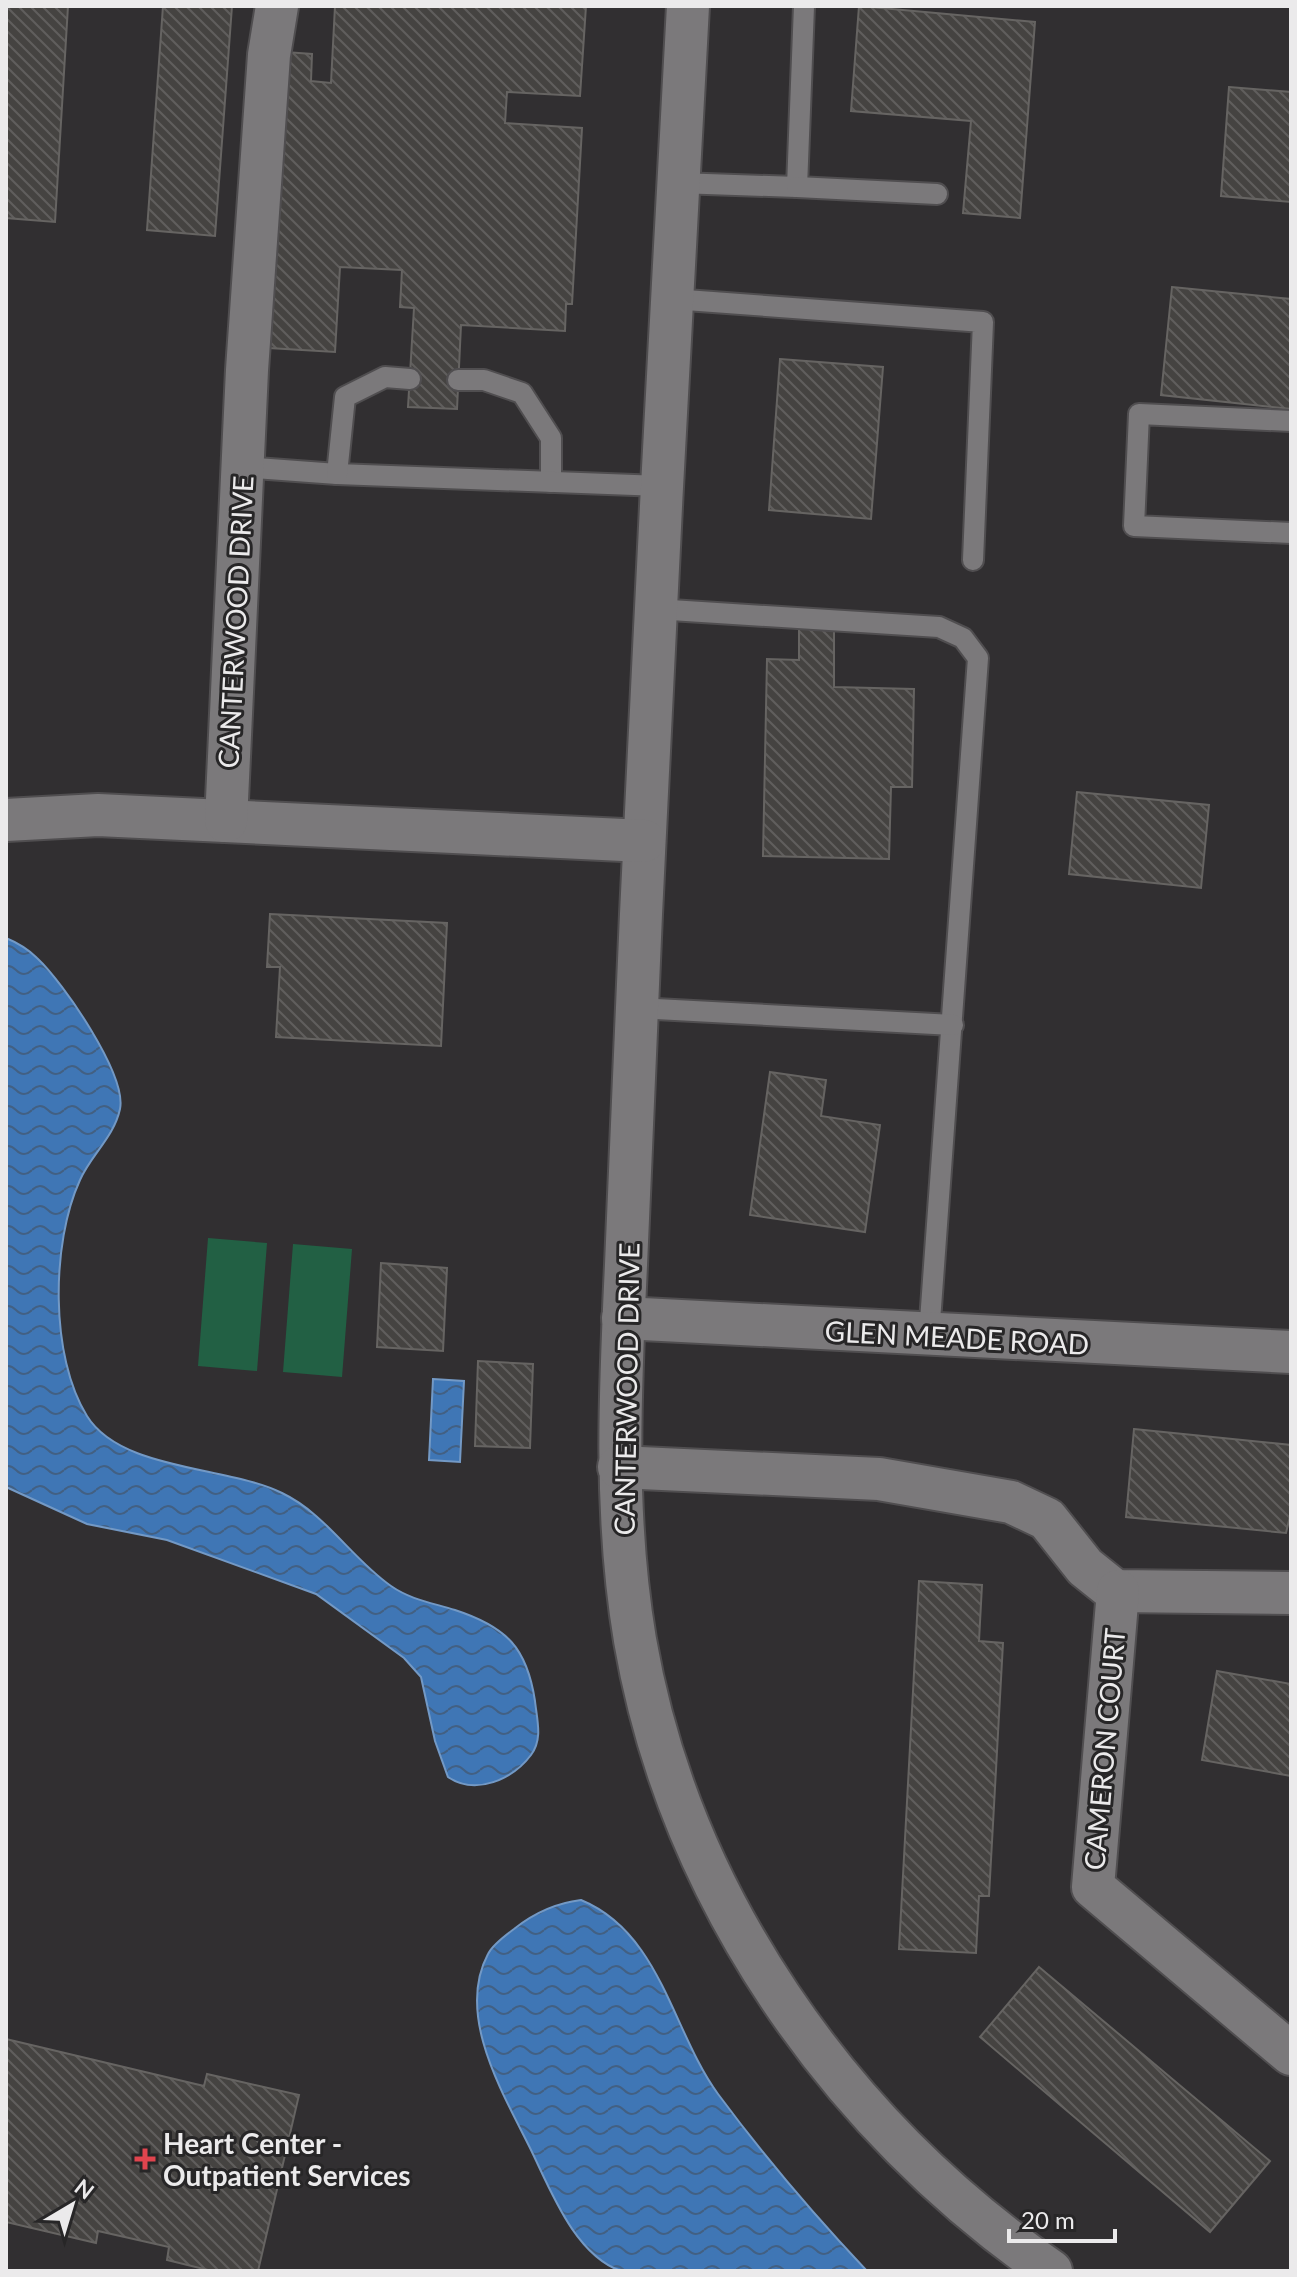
<svg xmlns="http://www.w3.org/2000/svg" width="1297" height="2277" viewBox="0 0 1297 2277" font-family="Lato,sans-serif">
  <defs>
    <pattern id="water-waves" width="16" height="10" patternUnits="userSpaceOnUse" patternTransform="scale(2)"><rect width="16" height="10" fill="#3f76b5"/><path d="M0 5q4-4 8 0t8 0" fill="none" stroke="#426083"/></pattern>
    <pattern id="building-back-hatch" width="6" height="6" patternUnits="userSpaceOnUse" patternTransform="scale(2)"><rect width="6" height="6" fill="#454341"/><path d="M-1 5l2 2M0 0l6 6M5-1l2 2" fill="none" stroke="#605e5d"/></pattern>
  </defs>
  <rect width="100%" height="100%" fill="#312f31"/>
  <g fill="#226044">
    <path d="M 208,1238 L 267,1243 L 257,1371 L 198,1366 Z"/>
    <path d="M 293,1244 L 352,1249 L 342,1377 L 283,1372 Z"/>
  </g>
  <g fill="url(#water-waves)" stroke="#7399c5" stroke-width="2">
    <path d="M 6,938 C 18,943 28,949 37,958 C 63,982 127,1075 120,1109 C 114,1137 91,1155 80,1180 C 51,1243 50,1357 87,1416 C 121,1471 228,1466 282,1493 C 326,1514 351,1558 391,1586 C 411,1600 433,1603 455,1610 C 507,1627 527,1648 535,1701 C 537,1720 543,1739 531,1755 C 513,1779 476,1796 448,1777 L 435,1741 L 421,1677 L 404,1658 L 316,1594 L 167,1540 L 87,1524 L 6,1487 Z"/>
    <path d="M 433,1379 L 464,1381 L 460,1462 L 429,1460 Z"/>
    <path d="M 581,1900 C 661,1933 672,2031 718,2094 C 764,2156 814,2215 867,2271 L 621,2271 C 575,2255 551,2191 531,2150 C 504,2095 455,2016 488,1954 C 493,1944 506,1935 514,1929 C 534,1913 556,1903 581,1900 Z"/>
  </g>
  <g fill="url(#building-back-hatch)" stroke="#666462" stroke-width="2">
    <path d="M 6,6 L 68,6 L 55,222 L 6,218 Z"/>
    <path d="M 163,6 L 232,6 L 215,236 L 147,230 Z"/>
    <path d="M 335,6 L 586,6 L 580,96 L 507,92 L 505,123 L 582,128 L 572,304 L 566,304 L 565,331 L 461,325 L 457,409 L 408,407 L 414,308 L 400,307 L 402,270 L 340,267 L 335,352 L 269,348 L 286,52 L 312,54 L 311,81 L 331,83 Z"/>
    <path d="M 859,6 L 1035,22 L 1020,218 L 963,213 L 971,121 L 851,111 Z"/>
    <path d="M 1229,87 L 1291,92 L 1291,202 L 1221,196 Z"/>
    <path d="M 1172,287 L 1291,299 L 1291,409 L 1161,395 Z"/>
    <path d="M 780,359 L 883,367 L 871,519 L 769,510 Z"/>
    <path d="M 799,629 L 834,629 L 834,687 L 914,689 L 912,787 L 891,787 L 889,859 L 763,856 L 767,659 L 799,660 Z"/>
    <path d="M 1077,792 L 1209,805 L 1201,888 L 1069,874 Z"/>
    <path d="M 270,914 L 447,923 L 441,1046 L 276,1037 L 280,967 L 267,967 Z"/>
    <path d="M 770,1072 L 826,1080 L 821,1116 L 880,1125 L 865,1232 L 750,1215 Z"/>
    <path d="M 381,1263 L 447,1268 L 443,1351 L 377,1347 Z"/>
    <path d="M 478,1361 L 533,1364 L 530,1448 L 475,1446 Z"/>
    <path d="M 1134,1429 L 1291,1445 L 1291,1512 L 1286,1533 L 1126,1517 Z"/>
    <path d="M 919,1581 L 982,1585 L 979,1641 L 1003,1643 L 989,1896 L 979,1896 L 976,1953 L 899,1949 Z"/>
    <path d="M 1217,1671 L 1291,1684 L 1291,1776 L 1202,1760 Z"/>
    <path d="M 1039,1967 L 1270,2161 L 1210,2232 L 980,2037 Z"/>
    <path d="M 6,2039 L 204,2086 L 207,2074 L 299,2095 L 258,2271 L 212,2271 L 167,2260 L 169,2247 L 98,2231 L 96,2243 L 6,2222 Z"/>
  </g>
  <g fill="none" stroke-linecap="round" stroke-linejoin="round">
    <g stroke="#504e50" stroke-width="24">
      <g id="lane">
        <path d="M 678,183 L 797,187 L 804,6"/>
        <path d="M 797,187 L 937,194"/>
        <path d="M 672,299 L 983,322 L 973,560"/>
        <path d="M 458,380 L 484,380 L 522,393 L 551,438 L 551,482"/>
        <path d="M 1291,421 L 1139,414 L 1134,526 L 1291,533"/>
        <path d="M 242,467 L 337,474 L 661,486"/>
        <path d="M 337,474 L 345,397 L 385,377 L 410,379"/>
        <path d="M 655,609 L 939,627 L 963,638 L 978,658 L 929,1335"/>
        <path d="M 637,1008 L 953,1025"/>
      </g>
    </g>
    <g stroke="#504e50" stroke-width="46">
      <g id="street">
        <path d="M 688,6 C 671,309 655,611 641,914 C 636,1031 631,1148 626,1265 C 620,1390 614,1516 635,1640 C 679,1896 839,2125 1051,2271"/>
        <path d="M 6,820 L 98,815 L 644,841"/>
        <path d="M 226,821 L 247,370 L 269,55 L 277,6"/>
        <path d="M 623,1318 L 1291,1352"/>
        <path d="M 619,1467 L 879,1479 L 1011,1502 L 1047,1519 L 1085,1567 L 1115,1591 L 1291,1593"/>
        <path d="M 1118,1591 L 1093,1887 L 1291,2054"/>
      </g>
    </g>
    <use href="#lane" stroke="#7b797b" stroke-width="20"/>
    <use href="#street" stroke="#7b797b" stroke-width="42"/>
  </g>
  <path fill="#e0444e" stroke="#272627" stroke-width="3" d="M141 2147h8v8h8v8h-8v8h-8v-8h-8v-8h8z"/>
  <g text-anchor="middle" dominant-baseline="central" stroke-width="6" stroke-linejoin="round" paint-order="stroke">
    <g font-size="28" fill="#ebeaeb" stroke="#272627">
      <text transform="translate(235 622) rotate(-87)">CANTERWOOD DRIVE</text>
      <text transform="translate(957 1337) rotate(3)">GLEN MEADE ROAD</text>
      <text transform="translate(626 1389) rotate(-89)">CANTERWOOD DRIVE</text>
      <text transform="translate(1104 1749) rotate(-85)">CAMERON COURT</text>
    </g>
    <g font-size="28" font-weight="bold" fill="#ebeaeb" stroke="#272627" text-anchor="start">
      <text x="163" y="2143">Heart Center -<tspan x="163" dy="32">Outpatient Services</tspan></text>
    </g>
  </g>
  <rect width="1297" height="2277" fill="none" stroke="#ebeaeb" stroke-width="16"/>
  <g transform="translate(72 2205) rotate(38)" stroke="#272627" stroke-width="6" paint-order="stroke">
  <path d="M0-6L14 30L0 20L-14 30Z" fill="#ebeaeb"/>
  <text y="-12" font-size="22" font-weight="bold" text-anchor="middle" fill="#ebeaeb">N</text>
  </g>
  <path d="M1009 2229v12h106v-12" fill="none" stroke="#ebeaeb" stroke-width="4"/>
  <text x="1021" y="2229" font-size="24" fill="#ebeaeb" stroke="#272627" stroke-width="6" paint-order="stroke">20 m</text>
</svg>
